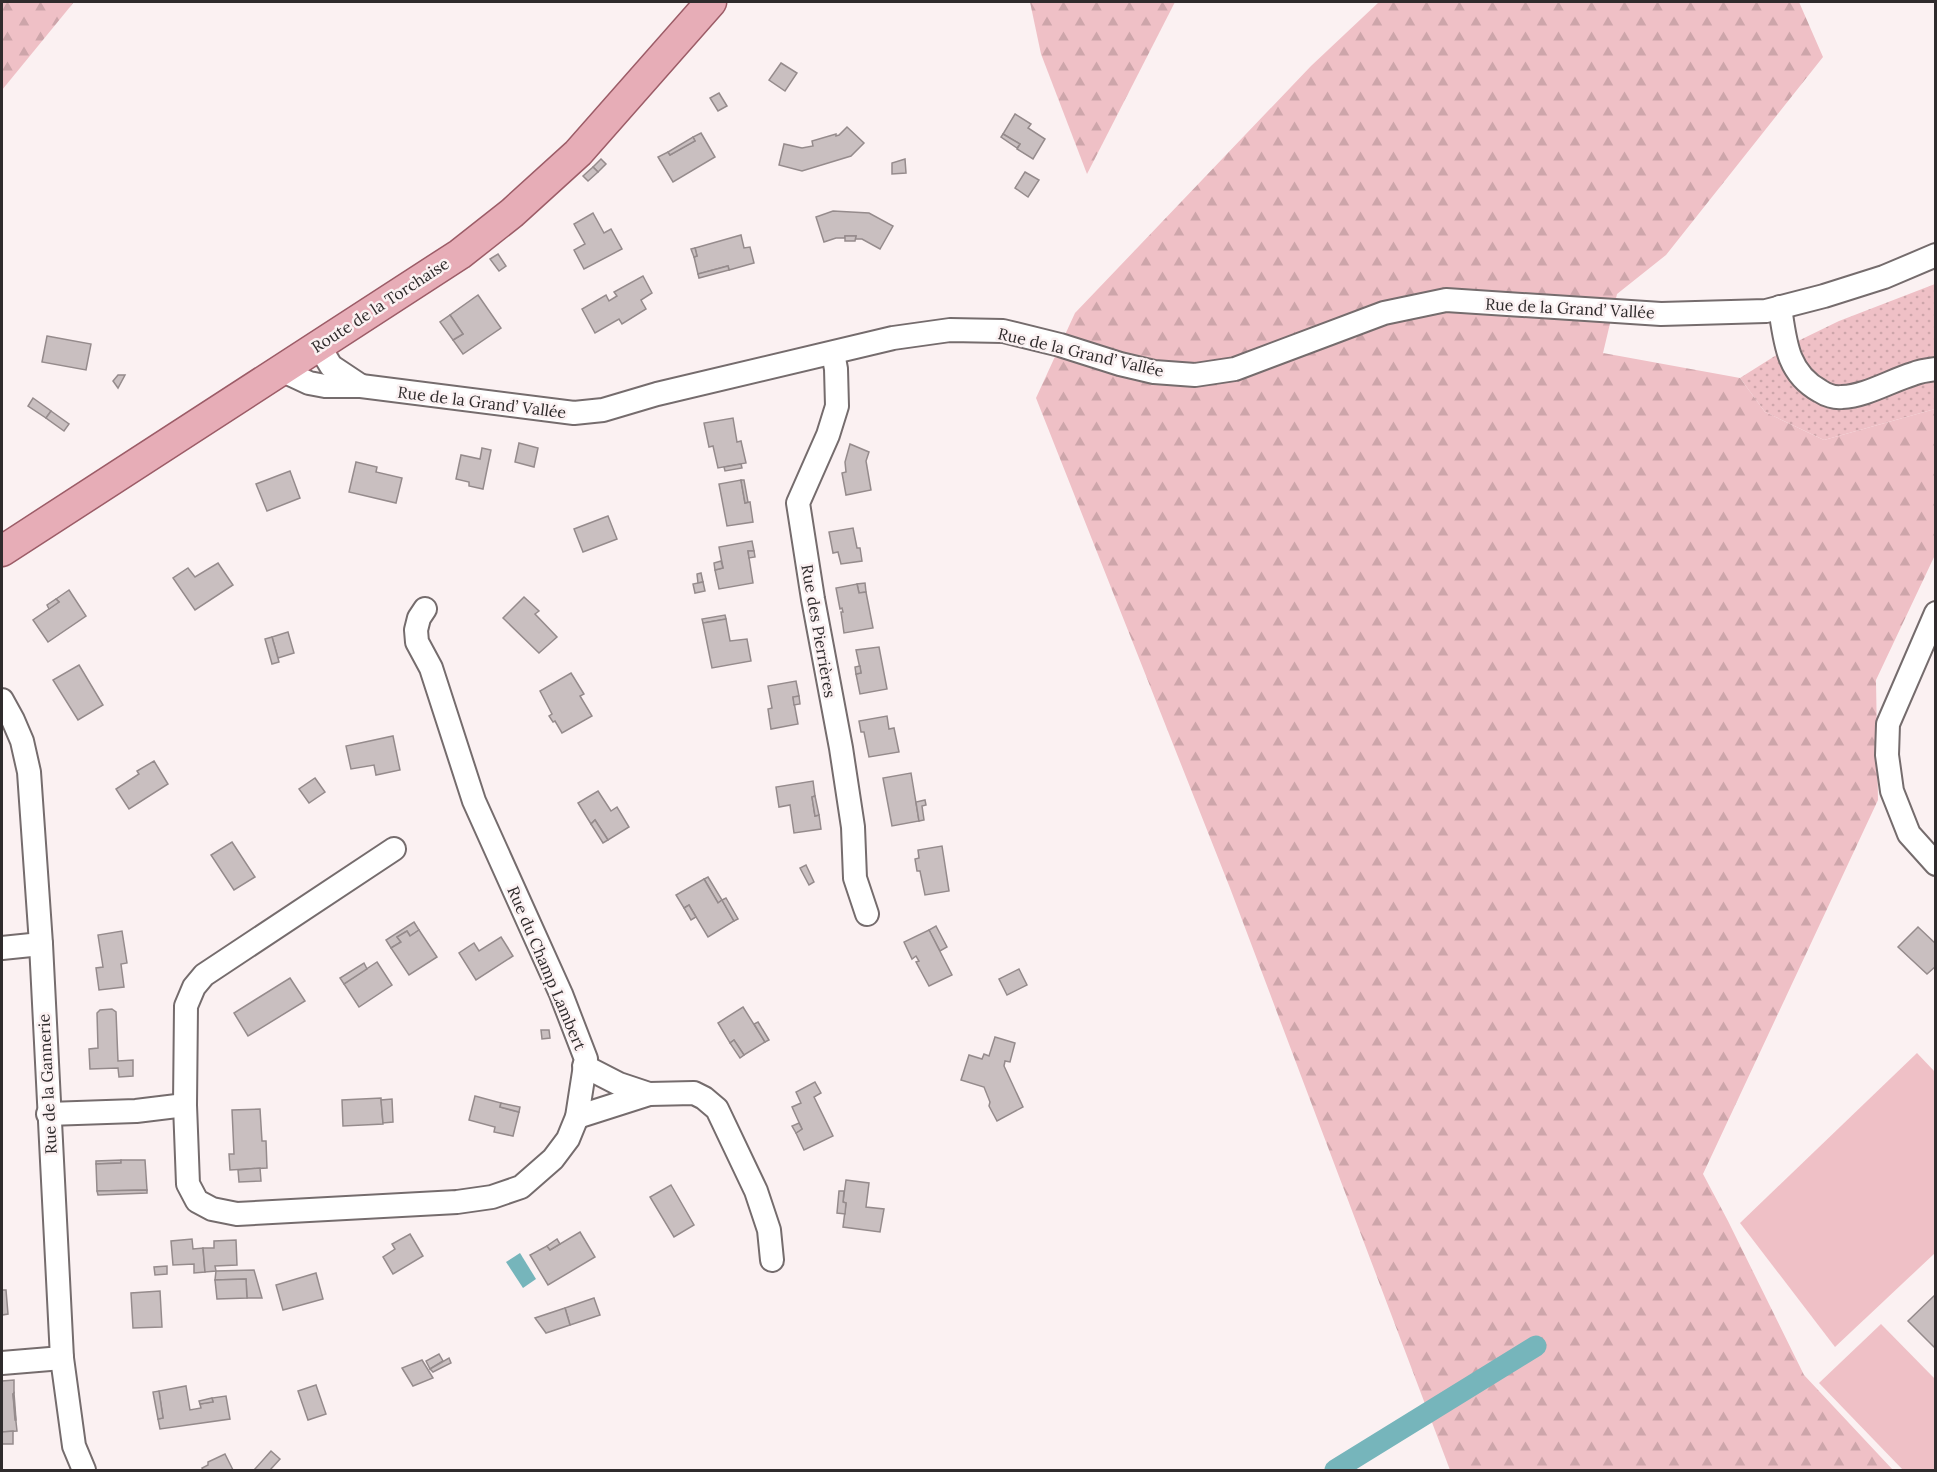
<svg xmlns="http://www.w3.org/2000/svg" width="1937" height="1472" viewBox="0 0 1937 1472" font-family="Lora,serif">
  <defs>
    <pattern id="grass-dots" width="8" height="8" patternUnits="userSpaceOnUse" patternTransform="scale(1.5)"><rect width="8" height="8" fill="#efc0c6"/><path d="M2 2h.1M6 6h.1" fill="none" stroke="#cda5aa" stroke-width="1.8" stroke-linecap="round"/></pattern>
    <pattern id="forest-firs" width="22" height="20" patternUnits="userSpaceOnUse" patternTransform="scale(1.5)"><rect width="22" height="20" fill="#efc0c6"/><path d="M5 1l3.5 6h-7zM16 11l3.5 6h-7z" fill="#cda5aa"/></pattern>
  </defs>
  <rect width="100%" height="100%" fill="#fbf1f2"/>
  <path fill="url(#grass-dots)" d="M 1935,284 L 1935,409 L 1824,440 L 1765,412 L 1740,378 L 1800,340 L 1839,321 Z"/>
  <g fill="url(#forest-firs)">
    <path d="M 2,2 L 74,2 L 2,90 Z"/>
    <path d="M 1030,2 L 1175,2 L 1087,174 L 1041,54 Z"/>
    <path d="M 1379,2 L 1799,2 L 1823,57 L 1666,255 L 1617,294 L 1603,353 L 1740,378 L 1765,412 L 1824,440 L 1935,409 L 1935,555 L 1876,680 L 1878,800 L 1703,1174 L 1728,1221 L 1804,1375 L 1893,1470 L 1450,1470 L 1230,888 L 1036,398 L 1075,313 L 1311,66 Z"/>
  </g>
  <g fill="#efc0c6">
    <path d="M 1917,1053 L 1935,1072 L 1935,1253 L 1835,1347 L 1740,1223 Z"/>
    <path d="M 1881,1324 L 1935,1379 L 1935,1470 L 1903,1470 L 1819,1383 Z"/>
  </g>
  <path fill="#76b5bb" d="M 520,1253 L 536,1279 L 523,1288 L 506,1262 Z"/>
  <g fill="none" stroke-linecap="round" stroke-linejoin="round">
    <path stroke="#76b5bb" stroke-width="21" d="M 1335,1470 L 1536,1346"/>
  </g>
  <g fill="#c9bfc0" stroke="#958b8c" stroke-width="1.5">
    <path d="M 781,63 L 797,73 L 785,91 L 769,80 Z"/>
    <path d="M 719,93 L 727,106 L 718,111 L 710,98 Z"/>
    <path d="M 1015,114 L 1031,124 L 1028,128 L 1045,139 L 1033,159 L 1017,149 L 1020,144 L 1003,134 Z"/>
    <path d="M 847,127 L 864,143 L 851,156 L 802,171 L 779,165 L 784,144 L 802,148 L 813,146 L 812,141 L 836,134 L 836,136 L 839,135 Z"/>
    <path d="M 701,133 L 715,157 L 673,182 L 658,157 L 668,152 L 670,155 L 695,141 L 693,137 Z"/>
    <path d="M 1003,134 L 1020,144 L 1017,148 L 1001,137 Z"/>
    <path d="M 693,137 L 695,141 L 670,155 L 668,152 Z"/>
    <path d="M 601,159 L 606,164 L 598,172 L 593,167 Z"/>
    <path d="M 905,159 L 906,173 L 892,174 L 892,163 Z"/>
    <path d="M 593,167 L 598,172 L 588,181 L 583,176 Z"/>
    <path d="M 1025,172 L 1039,180 L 1028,197 L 1015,188 Z"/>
    <path d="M 833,211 L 869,213 L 893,226 L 880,249 L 862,239 L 855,239 L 856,236 L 845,236 L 845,238 L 836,238 L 824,242 L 816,217 Z"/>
    <path d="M 593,213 L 604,233 L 611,229 L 622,249 L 584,269 L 574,250 L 585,244 L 574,224 Z"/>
    <path d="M 741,235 L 744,248 L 750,247 L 754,263 L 729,270 L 728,266 L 698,274 L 694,257 L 697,256 L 695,248 Z"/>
    <path d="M 845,236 L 856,236 L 855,241 L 845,241 Z"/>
    <path d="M 695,248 L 697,256 L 694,257 L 691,249 Z"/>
    <path d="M 498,254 L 506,266 L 499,271 L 490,259 Z"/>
    <path d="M 728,266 L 729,270 L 699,278 L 698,274 Z"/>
    <path d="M 643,276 L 652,293 L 641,300 L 646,309 L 622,324 L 619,319 L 595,333 L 582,309 L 606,295 L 609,301 L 617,296 L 614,292 Z"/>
    <path d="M 478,295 L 501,328 L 463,354 L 453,340 L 463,334 L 450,315 Z"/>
    <path d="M 450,315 L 463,334 L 453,340 L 440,322 Z"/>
    <path d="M 47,336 L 91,344 L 86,370 L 42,362 Z"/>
    <path d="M 118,375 L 125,375 L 118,388 L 113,381 Z"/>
    <path d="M 33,398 L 51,411 L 46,418 L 28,406 Z"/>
    <path d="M 51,411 L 69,424 L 64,431 L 46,418 Z"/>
    <path d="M 733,418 L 737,442 L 741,441 L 746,463 L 718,468 L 713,446 L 709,447 L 704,423 Z"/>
    <path d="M 519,443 L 538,448 L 534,467 L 515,462 Z"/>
    <path d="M 850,444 L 869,452 L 866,461 L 871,490 L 846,495 L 842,473 L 846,472 L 845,462 Z"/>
    <path d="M 482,448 L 491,450 L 483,489 L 469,486 L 469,482 L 456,479 L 461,455 L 480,459 Z"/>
    <path d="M 356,462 L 377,467 L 376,472 L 402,478 L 396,503 L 349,492 Z"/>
    <path d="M 741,464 L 742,468 L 725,471 L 724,467 Z"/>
    <path d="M 290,471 L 300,498 L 267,511 L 256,484 Z"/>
    <path d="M 741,480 L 745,503 L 750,502 L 753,522 L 727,526 L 719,484 Z"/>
    <path d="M 741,480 L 744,480 L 748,502 L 745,503 Z"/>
    <path d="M 608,516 L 617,539 L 583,552 L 574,529 Z"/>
    <path d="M 853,528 L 857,548 L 860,548 L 862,561 L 841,564 L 838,552 L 833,553 L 829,532 Z"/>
    <path d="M 752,541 L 754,551 L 748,551 L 753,583 L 719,589 L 715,570 L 723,568 L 719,547 Z"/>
    <path d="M 748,551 L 754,551 L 755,557 L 749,558 Z"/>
    <path d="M 721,561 L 723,568 L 715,570 L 714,563 Z"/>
    <path d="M 218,563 L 233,585 L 195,610 L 173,578 L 188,568 L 195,577 Z"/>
    <path d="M 701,573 L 703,582 L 698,583 L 697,574 Z"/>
    <path d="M 703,582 L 705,591 L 695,593 L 693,584 Z"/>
    <path d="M 865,583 L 866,592 L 859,593 L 857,584 Z"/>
    <path d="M 857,584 L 859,593 L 866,592 L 873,628 L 844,633 L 841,612 L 843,612 L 842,608 L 840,609 L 836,588 Z"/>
    <path d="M 69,590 L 86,616 L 48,642 L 33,620 L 59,602 L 56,599 Z"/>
    <path d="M 524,597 L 539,611 L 535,614 L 557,637 L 539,653 L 503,618 Z"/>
    <path d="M 56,599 L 59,602 L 49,609 L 47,605 Z"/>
    <path d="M 725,615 L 726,619 L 703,623 L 702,619 Z"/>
    <path d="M 726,619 L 730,641 L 747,639 L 751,661 L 712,668 L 703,623 Z"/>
    <path d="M 288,632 L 294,653 L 278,658 L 272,637 Z"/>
    <path d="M 272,637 L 279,662 L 272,664 L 265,639 Z"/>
    <path d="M 879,647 L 887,689 L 860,694 L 856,674 L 861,673 L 856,650 Z"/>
    <path d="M 79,665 L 103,705 L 78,720 L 53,680 Z"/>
    <path d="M 860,666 L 861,673 L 856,674 L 855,667 Z"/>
    <path d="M 571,673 L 584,694 L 580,696 L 592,716 L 562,733 L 555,721 L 553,722 L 549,716 L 552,714 L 540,691 Z"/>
    <path d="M 796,681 L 799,696 L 793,697 L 798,724 L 771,729 L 768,709 L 772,708 L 768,686 Z"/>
    <path d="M 799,696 L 800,704 L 794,705 L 793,697 Z"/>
    <path d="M 887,716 L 889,729 L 894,728 L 899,752 L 869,757 L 864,732 L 861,732 L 859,721 Z"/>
    <path d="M 393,736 L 400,770 L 376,775 L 374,765 L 351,769 L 346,746 Z"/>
    <path d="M 154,761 L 168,784 L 129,809 L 116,789 L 139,774 L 137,771 Z"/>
    <path d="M 911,773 L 919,821 L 892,826 L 883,778 Z"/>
    <path d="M 315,778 L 325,792 L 309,803 L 299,789 Z"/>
    <path d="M 813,781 L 815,796 L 812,797 L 815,816 L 819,815 L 821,829 L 794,833 L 790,805 L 779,807 L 776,787 Z"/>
    <path d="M 598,791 L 611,811 L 617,807 L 629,827 L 608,840 L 595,820 L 591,824 L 578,803 Z"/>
    <path d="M 815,796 L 819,815 L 815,816 L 812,797 Z"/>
    <path d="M 925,800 L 926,805 L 922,806 L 924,820 L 919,821 L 916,802 Z"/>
    <path d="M 595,820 L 608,840 L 603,843 L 591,824 Z"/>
    <path d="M 232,842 L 255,877 L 234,890 L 211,855 Z"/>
    <path d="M 942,846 L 949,891 L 925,895 L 920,871 L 917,871 L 915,859 L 919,858 L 918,850 Z"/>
    <path d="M 806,865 L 814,882 L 809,885 L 800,868 Z"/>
    <path d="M 708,877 L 722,900 L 718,903 L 704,879 Z"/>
    <path d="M 704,879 L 718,903 L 722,900 L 734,921 L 708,937 L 689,905 L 684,908 L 676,895 Z"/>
    <path d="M 726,898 L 738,919 L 734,921 L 722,900 Z"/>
    <path d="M 689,905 L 696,917 L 691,920 L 684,908 Z"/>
    <path d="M 414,922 L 419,930 L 410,936 L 407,931 L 397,937 L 401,942 L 391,948 L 386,940 Z"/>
    <path d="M 936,926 L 947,947 L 940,951 L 929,930 Z"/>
    <path d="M 1918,927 L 1936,944 L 1936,966 L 1927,974 L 1898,947 Z"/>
    <path d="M 419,930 L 437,957 L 409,975 L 391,948 L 401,942 L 397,937 L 407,931 L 410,936 Z"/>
    <path d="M 929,930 L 952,975 L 929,986 L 916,962 L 919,961 L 916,956 L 912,959 L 904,942 Z"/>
    <path d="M 122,931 L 127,963 L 121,964 L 124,987 L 99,990 L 96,968 L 103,967 L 98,935 Z"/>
    <path d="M 501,937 L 513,956 L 476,980 L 459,953 L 474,943 L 479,951 Z"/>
    <path d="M 377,962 L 392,985 L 359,1007 L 344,984 Z"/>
    <path d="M 364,963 L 367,969 L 344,984 L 340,978 Z"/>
    <path d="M 1019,969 L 1027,985 L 1007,995 L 999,979 Z"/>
    <path d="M 290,978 L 305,1001 L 248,1036 L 234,1013 Z"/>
    <path d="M 743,1007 L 765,1042 L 744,1055 L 734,1040 L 730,1043 L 718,1023 Z"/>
    <path d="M 112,1009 L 116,1012 L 118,1061 L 133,1060 L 133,1076 L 119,1077 L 118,1068 L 90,1069 L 89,1049 L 98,1048 L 97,1013 L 100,1010 Z"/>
    <path d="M 758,1022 L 769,1040 L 765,1042 L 754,1024 Z"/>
    <path d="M 541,1030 L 549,1030 L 550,1038 L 542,1039 Z"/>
    <path d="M 995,1037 L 1015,1043 L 1010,1062 L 1005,1061 L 1004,1066 L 1023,1107 L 997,1121 L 989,1106 L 990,1102 L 984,1087 L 961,1080 L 969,1055 L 982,1059 L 984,1054 L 989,1056 Z"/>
    <path d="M 734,1040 L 744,1055 L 740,1058 L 730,1043 Z"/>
    <path d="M 815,1082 L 821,1093 L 814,1097 L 833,1136 L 804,1150 L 796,1133 L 802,1129 L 792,1107 L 801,1103 L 796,1092 Z"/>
    <path d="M 475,1096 L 501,1103 L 500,1107 L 519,1112 L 513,1136 L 494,1132 L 495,1127 L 469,1120 Z"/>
    <path d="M 381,1098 L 383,1124 L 343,1126 L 342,1100 Z"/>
    <path d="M 392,1099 L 393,1122 L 383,1123 L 381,1100 Z"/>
    <path d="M 501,1103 L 520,1107 L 519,1112 L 500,1107 Z"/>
    <path d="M 260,1109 L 262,1141 L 266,1141 L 267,1168 L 230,1170 L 229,1154 L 234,1154 L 232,1110 Z"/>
    <path d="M 799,1123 L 802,1129 L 796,1133 L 792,1126 Z"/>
    <path d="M 121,1160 L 121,1163 L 96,1164 L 96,1161 Z"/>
    <path d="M 121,1160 L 145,1160 L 147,1190 L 97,1191 L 96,1164 L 121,1163 Z"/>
    <path d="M 260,1168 L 261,1181 L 239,1182 L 238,1170 Z"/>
    <path d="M 846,1180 L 869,1183 L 866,1207 L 884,1209 L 880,1232 L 843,1227 L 846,1203 L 843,1202 Z"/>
    <path d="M 671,1185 L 694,1225 L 674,1237 L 650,1197 Z"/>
    <path d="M 147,1190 L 147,1193 L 98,1195 L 97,1191 Z"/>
    <path d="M 839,1191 L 844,1191 L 843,1202 L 846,1203 L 845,1214 L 837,1213 Z"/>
    <path d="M 580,1232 L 595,1257 L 548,1285 L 530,1255 L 547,1246 L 550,1250 Z"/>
    <path d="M 410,1234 L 423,1256 L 393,1274 L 383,1257 L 395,1249 L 392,1244 Z"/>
    <path d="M 192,1239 L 193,1249 L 203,1248 L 205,1272 L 194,1273 L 194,1264 L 173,1265 L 171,1241 Z"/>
    <path d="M 557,1239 L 560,1244 L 550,1250 L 547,1246 Z"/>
    <path d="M 236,1240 L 237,1265 L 215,1266 L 216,1271 L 205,1272 L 203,1248 L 214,1248 L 214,1241 Z"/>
    <path d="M 167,1266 L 167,1274 L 155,1275 L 154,1267 Z"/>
    <path d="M 254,1270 L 262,1298 L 247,1298 L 246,1279 L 215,1280 L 216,1271 Z"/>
    <path d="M 316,1273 L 323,1299 L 283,1310 L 276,1285 Z"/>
    <path d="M 246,1279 L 247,1298 L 217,1299 L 215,1280 Z"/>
    <path d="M 2,1290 L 6,1290 L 8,1314 L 2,1315 Z"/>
    <path d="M 160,1291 L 162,1327 L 133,1328 L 131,1293 Z"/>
    <path d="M 1936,1294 L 1936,1349 L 1908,1321 Z"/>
    <path d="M 594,1298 L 600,1315 L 570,1325 L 565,1308 Z"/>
    <path d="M 565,1308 L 570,1325 L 546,1333 L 535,1318 Z"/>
    <path d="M 439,1354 L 443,1361 L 430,1369 L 426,1361 Z"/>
    <path d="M 449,1358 L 451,1363 L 433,1372 L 430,1369 Z"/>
    <path d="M 422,1360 L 433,1378 L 413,1386 L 402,1368 Z"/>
    <path d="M 14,1380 L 14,1393 L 13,1394 L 17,1431 L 2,1432 L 2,1381 Z"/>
    <path d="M 316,1385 L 326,1414 L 308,1420 L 298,1391 Z"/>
    <path d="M 186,1386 L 190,1410 L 201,1408 L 200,1404 L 213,1402 L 212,1398 L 226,1396 L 230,1419 L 160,1429 L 158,1419 L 163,1418 L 159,1391 Z"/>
    <path d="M 159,1391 L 163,1418 L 158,1419 L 153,1392 Z"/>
    <path d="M 14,1393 L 16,1420 L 15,1420 L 13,1394 Z"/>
    <path d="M 212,1398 L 213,1402 L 200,1404 L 199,1401 Z"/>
    <path d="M 13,1431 L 13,1444 L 2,1444 L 2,1432 Z"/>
    <path d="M 271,1451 L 280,1459 L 270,1470 L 254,1470 Z"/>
    <path d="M 225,1454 L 233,1470 L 203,1470 L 202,1468 L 208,1465 L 208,1462 Z"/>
  </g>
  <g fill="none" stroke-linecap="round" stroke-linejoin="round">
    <g stroke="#756c6d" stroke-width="26">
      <g id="minor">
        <path d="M 1780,307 C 1785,341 1787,373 1820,391 C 1826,395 1835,398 1842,397 C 1866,396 1890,381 1913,374 C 1920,371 1928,370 1936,369"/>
        <path d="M 319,346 L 331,366 L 361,386"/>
        <path d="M 833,353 L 836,369 L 837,406 L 828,435 L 798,503 L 813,599 L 841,748 L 853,827 L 855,878 L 867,914"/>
        <path d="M 279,369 L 309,383 L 325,386 L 361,386 L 574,413 L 603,410 L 657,394 L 893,338 L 950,330 L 1003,331 L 1060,345 L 1120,364 L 1154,372 L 1195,375 L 1235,369 L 1384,313 L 1446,300 L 1661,314 L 1766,311 L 1824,296 L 1884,277 L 1936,255"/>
        <path d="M 1936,613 L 1888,724 L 1887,755 L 1892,791 L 1909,834 L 1936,864"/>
        <path d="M 2,700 L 13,720 L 22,741 L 29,772 L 41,944 L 62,1358 L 74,1446 L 84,1470"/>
        <path d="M 394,849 L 204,975 L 194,987 L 186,1006 L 185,1105 L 188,1184 L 197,1201 L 212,1209 L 237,1214 L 457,1202 L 492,1197 L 521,1187 L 553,1159 L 568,1139 L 577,1117 L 586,1059 L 561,994 L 474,801 L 431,668 L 417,642 L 416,630 L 419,618 L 425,609"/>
        <path d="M 2,948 L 41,944"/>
        <path d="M 584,1066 L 619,1084 L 649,1094"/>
        <path d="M 48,1114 L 136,1111 L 185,1105"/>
        <path d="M 577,1117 L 649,1094 L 694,1093 L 704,1098 L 717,1109 L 756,1191 L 769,1230 L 772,1260"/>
        <path d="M 2,1363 L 62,1358"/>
      </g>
    </g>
    <g stroke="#9c5c67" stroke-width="33">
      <path id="major" d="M 2,551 L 460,254 L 512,213 L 578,153 L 711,2"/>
    </g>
    <use href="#minor" stroke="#fff" stroke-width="22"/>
    <use href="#major" stroke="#e7adb7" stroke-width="30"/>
  </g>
  <g text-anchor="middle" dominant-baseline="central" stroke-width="5" stroke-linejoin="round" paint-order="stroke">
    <g font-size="16" fill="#2f2b2c" stroke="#fbf1f2">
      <text transform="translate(380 305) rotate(-33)">Route de la Torchaise</text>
      <text transform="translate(1570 308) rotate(3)">Rue de la Grand’ Vallée</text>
      <text transform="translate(1081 352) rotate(13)">Rue de la Grand’ Vallée</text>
      <text transform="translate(482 402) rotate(7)">Rue de la Grand’ Vallée</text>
      <text transform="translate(819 631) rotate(80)">Rue des Pierrières</text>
      <text transform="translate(547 968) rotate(67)">Rue du Champ Lambert</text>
      <text transform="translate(47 1084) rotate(-93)">Rue de la Gannerie</text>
    </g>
  </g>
  <rect width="1937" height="1472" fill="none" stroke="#2f2b2c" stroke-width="6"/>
</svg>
